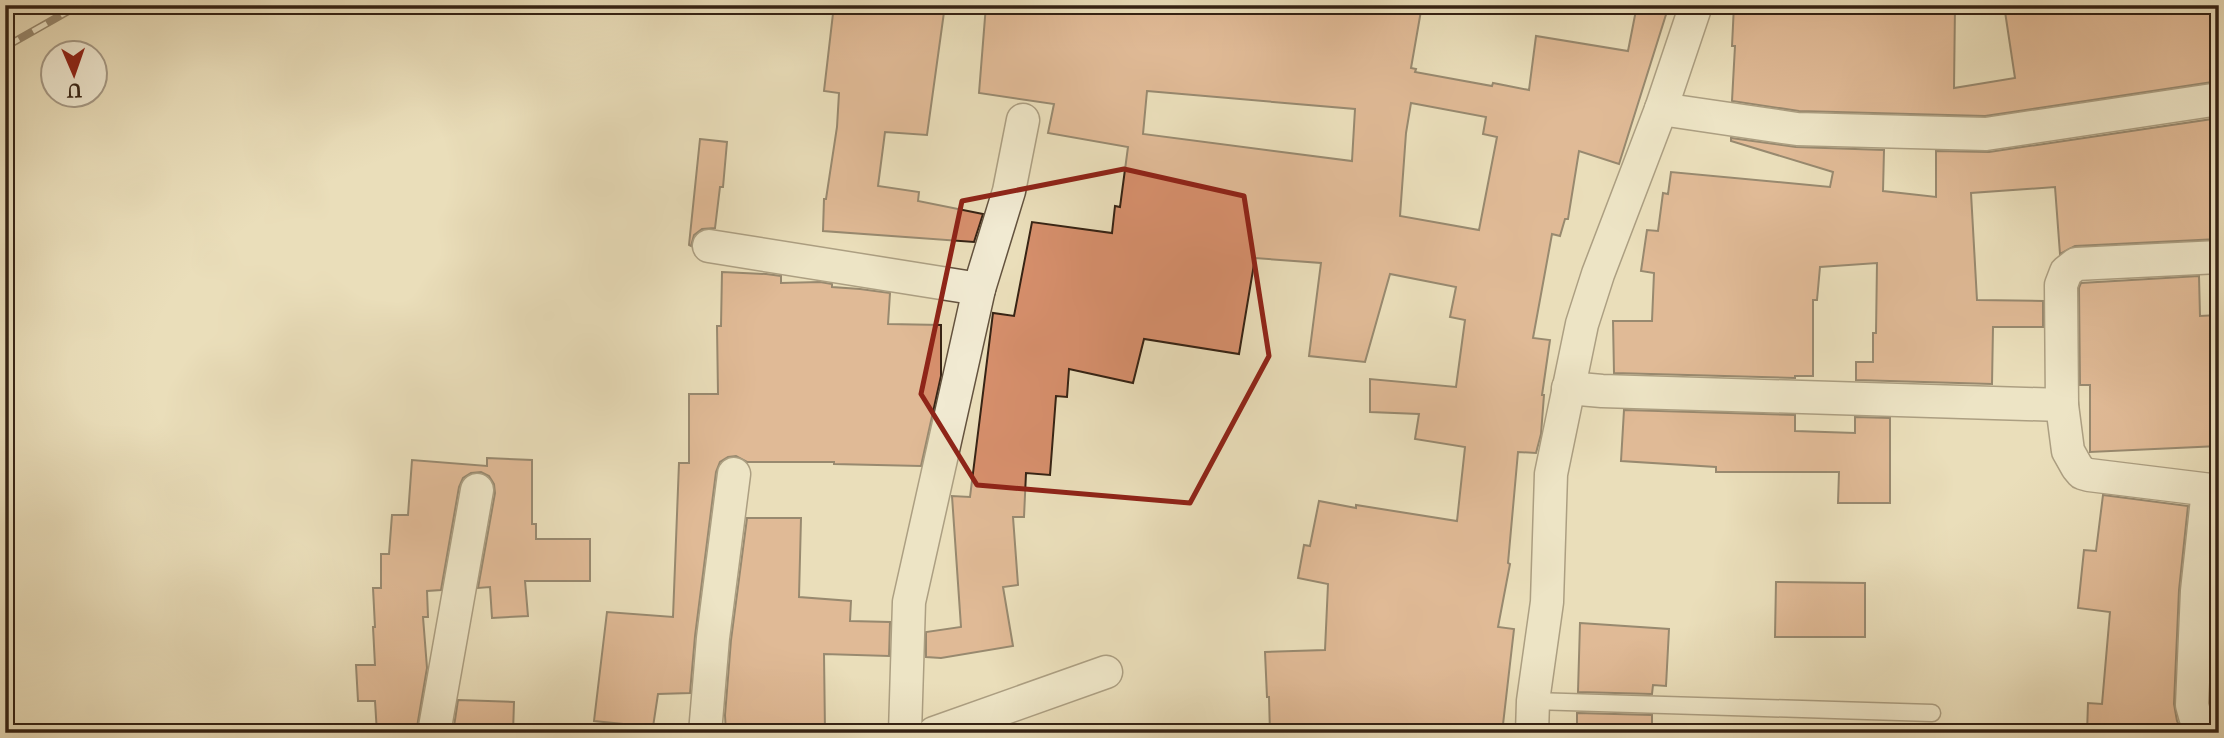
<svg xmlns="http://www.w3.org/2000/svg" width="2224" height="738" viewBox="0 0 2224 738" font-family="'IM FELL Great Primer',serif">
  <rect width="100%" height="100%" fill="#eadeba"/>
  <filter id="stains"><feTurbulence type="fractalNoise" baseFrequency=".00286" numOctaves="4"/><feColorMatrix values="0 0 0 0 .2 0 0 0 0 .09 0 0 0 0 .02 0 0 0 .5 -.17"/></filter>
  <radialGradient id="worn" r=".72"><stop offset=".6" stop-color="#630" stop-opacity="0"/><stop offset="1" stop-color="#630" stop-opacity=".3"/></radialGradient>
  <g fill="#d68f6c" stroke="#362314" stroke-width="2" fill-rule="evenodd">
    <path d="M 834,5 L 945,5 L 927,135 L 885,132 L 878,186 L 919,192 L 918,201 L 983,214 L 974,242 L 823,231 L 824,199 L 826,199 L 837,127 L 839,93 L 824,91 Z"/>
    <path d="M 986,5 L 1422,5 L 1411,68 L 1416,69 L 1415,72 L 1492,86 L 1493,83 L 1529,90 L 1536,36 L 1628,51 L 1637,5 L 1669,5 L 1619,164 L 1579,151 L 1568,219 L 1565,219 L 1560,236 L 1552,234 L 1533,338 L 1550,340 L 1542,395 L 1544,395 L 1541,434 L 1536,453 L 1518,452 L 1508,563 L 1510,564 L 1498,627 L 1514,629 L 1502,733 L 1457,726 L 1456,733 L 1270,733 L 1269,697 L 1267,697 L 1265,652 L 1325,650 L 1328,584 L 1298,578 L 1304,545 L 1310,546 L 1319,501 L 1356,508 L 1356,505 L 1457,521 L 1465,447 L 1415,439 L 1419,414 L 1370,412 L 1370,379 L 1456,387 L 1465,320 L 1450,317 L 1456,287 L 1390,274 L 1365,362 L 1309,356 L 1321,263 L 1255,258 L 1239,354 L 1144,339 L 1133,383 L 1069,369 L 1067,397 L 1056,396 L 1050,475 L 1026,473 L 1024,517 L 1013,517 L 1018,585 L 1003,587 L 1013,646 L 941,658 L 926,657 L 926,632 L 961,627 L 952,496 L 970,497 L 993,313 L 1014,316 L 1032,222 L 1112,233 L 1115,206 L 1120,207 L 1128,147 L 1048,133 L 1054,104 L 979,93 ZM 1147,91 L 1355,109 L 1352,161 L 1143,134 ZM 1411,103 L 1486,117 L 1483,134 L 1497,137 L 1479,230 L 1400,216 L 1406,133 Z"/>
    <path d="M 1734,5 L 1955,5 L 1954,88 L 2015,78 L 2004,5 L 2219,5 L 2219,81 L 1985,116 L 1799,111 L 1732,101 L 1735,46 L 1732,46 Z"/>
    <path d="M 2219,118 L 2219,239 L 2075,246 L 2060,254 L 2055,187 L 1971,193 L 1977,300 L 2043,301 L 2043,327 L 1993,327 L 1992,384 L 1856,380 L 1856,362 L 1873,362 L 1873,333 L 1876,333 L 1877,263 L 1820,267 L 1817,300 L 1813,300 L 1813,376 L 1795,376 L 1795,378 L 1614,373 L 1613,321 L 1652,321 L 1654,273 L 1641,271 L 1647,230 L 1658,231 L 1663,193 L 1668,194 L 1671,172 L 1830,187 L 1833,172 L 1731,141 L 1731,138 L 1796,147 L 1884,150 L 1883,191 L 1936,197 L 1936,151 L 1989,152 Z"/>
    <path d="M 700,139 L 727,142 L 723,187 L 720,187 L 715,228 L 702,229 L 694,235 L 691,246 L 689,245 Z"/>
    <path d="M 722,272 L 766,274 L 781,276 L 781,283 L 820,282 L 832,284 L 832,287 L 860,289 L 890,293 L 888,324 L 941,325 L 941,376 L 921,466 L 834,464 L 834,462 L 747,462 L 736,456 L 728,457 L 720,462 L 716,472 L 695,636 L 690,693 L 658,694 L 653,727 L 594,721 L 607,612 L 673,617 L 679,463 L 689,463 L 689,394 L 718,394 L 717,326 L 721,326 Z"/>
    <path d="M 2199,276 L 2200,316 L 2219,315 L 2219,446 L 2090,452 L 2090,385 L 2080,385 L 2079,288 L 2081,283 Z"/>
    <path d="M 1624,410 L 1795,415 L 1795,431 L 1855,433 L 1855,417 L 1890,418 L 1890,503 L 1838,503 L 1839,472 L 1716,472 L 1716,467 L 1621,461 Z"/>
    <path d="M 487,458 L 532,460 L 532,524 L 536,524 L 536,539 L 590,539 L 590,581 L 525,581 L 528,616 L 492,618 L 490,587 L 478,588 L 495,493 L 494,484 L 489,476 L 481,472 L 471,473 L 463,478 L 459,487 L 441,590 L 427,591 L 428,617 L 423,617 L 427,668 L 416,733 L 377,733 L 375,701 L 358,701 L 356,665 L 375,665 L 373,627 L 375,627 L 373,588 L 381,588 L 381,554 L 389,554 L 392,515 L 408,515 L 412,460 L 487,466 Z"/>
    <path d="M 2103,495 L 2188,506 L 2179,590 L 2174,704 L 2177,721 L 2183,733 L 2087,733 L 2088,703 L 2102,704 L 2110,612 L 2078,608 L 2084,550 L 2096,551 Z"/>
    <path d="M 747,518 L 801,518 L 799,597 L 851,601 L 850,621 L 890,622 L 889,656 L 824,654 L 825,733 L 726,733 L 725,715 L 731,640 Z"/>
    <path d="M 2219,561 L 2219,722 L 2210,703 L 2215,592 Z"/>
    <path d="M 1776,582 L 1865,583 L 1865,637 L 1775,637 Z"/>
    <path d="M 1580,623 L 1669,629 L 1666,686 L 1653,685 L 1652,694 L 1578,692 Z"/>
    <path d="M 458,700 L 514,702 L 513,733 L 453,733 Z"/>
    <path d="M 1577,713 L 1652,715 L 1652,733 L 1577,733 Z"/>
  </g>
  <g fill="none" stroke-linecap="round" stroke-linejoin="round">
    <g stroke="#63523e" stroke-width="19">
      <path id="service" d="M 1533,701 L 1932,713"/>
    </g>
    <g stroke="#63523e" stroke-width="35">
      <g id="minor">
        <path d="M 1661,109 L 1797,129 L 1986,134 L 2219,99"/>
        <path d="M 709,246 L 979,289"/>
        <path d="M 2219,257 L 2076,264 L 2066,272 L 2061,285 L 2062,405 L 2068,451 L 2077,467 L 2082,473 L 2089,475 L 2219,491"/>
        <path d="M 1568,388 L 1602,391 L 2062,405"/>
        <path d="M 434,733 L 477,490"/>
        <path d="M 705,733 L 713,638 L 734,474"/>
        <path d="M 905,733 L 909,602 L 979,289 L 1009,191 L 1023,120"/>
        <path d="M 934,733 L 1106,672"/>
        <path d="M 1532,733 L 1533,701 L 1547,602 L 1551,474 L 1582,324 L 1598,274 L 1661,109 L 1696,5"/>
        <path d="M 2204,733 L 2195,716 L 2192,705 L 2197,591 L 2208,490"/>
      </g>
    </g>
    <use href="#service" stroke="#f1ead2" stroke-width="16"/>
    <use href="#minor" stroke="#f1ead2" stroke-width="32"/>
    <g stroke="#362314" stroke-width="8">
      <g id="rail">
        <path d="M 5,14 L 20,5"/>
        <path d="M 5,47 L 79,5"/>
      </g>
    </g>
    <use href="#rail" stroke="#f1ead2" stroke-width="5" stroke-dasharray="16" stroke-linecap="butt"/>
  </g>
  <path d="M0 0H2224V738H0ZM 1124,169 L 1244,196 L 1269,356 L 1190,503 L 977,485 L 921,394 L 962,201 Z" fill="#eadeba" fill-opacity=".55" fill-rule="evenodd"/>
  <path fill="none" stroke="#8f2418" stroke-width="5" stroke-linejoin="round" d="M 1124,169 L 1244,196 L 1269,356 L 1190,503 L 977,485 L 921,394 L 962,201 Z"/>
  <rect width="2224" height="738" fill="none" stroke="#eadeba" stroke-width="28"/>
  <rect x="7" y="7" width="2210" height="724" fill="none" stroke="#362314" stroke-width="3.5"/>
  <rect x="14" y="14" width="2196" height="710" fill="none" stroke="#362314" stroke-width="2"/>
  <g transform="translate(74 74) rotate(178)"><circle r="33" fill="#f1ead2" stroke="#a69a86" stroke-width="2"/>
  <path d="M0-5L12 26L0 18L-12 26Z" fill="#8f2418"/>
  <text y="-10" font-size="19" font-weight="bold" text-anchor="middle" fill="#362314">U</text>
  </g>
  <rect width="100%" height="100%" filter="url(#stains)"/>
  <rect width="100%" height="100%" fill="url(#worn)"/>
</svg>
